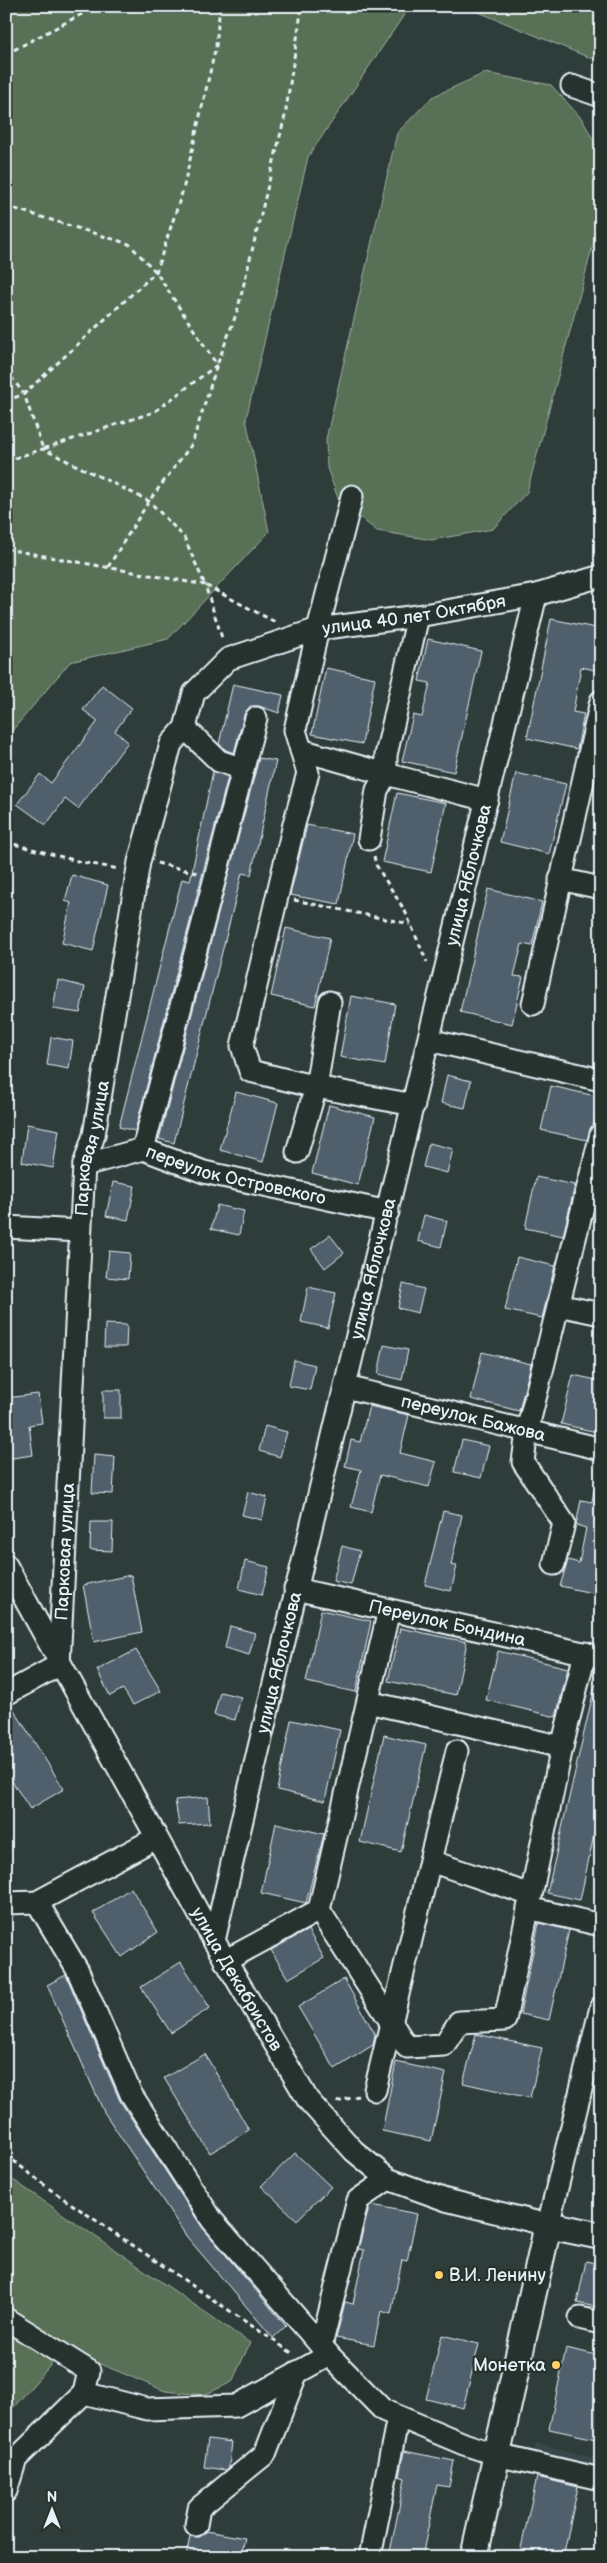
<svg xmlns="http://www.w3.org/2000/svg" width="607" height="2563" viewBox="0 0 607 2563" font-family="'Balsamiq Sans',sans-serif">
  <rect width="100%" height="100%" fill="#2e3c3a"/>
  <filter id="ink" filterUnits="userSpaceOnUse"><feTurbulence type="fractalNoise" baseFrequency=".02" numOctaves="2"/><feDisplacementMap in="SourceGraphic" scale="10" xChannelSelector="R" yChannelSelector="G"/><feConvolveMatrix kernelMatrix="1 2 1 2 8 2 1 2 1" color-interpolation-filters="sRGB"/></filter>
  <g filter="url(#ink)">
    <path fill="#384749" d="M 536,2443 L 601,2459 L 601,2493 L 529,2472 Z"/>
    <g fill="#587055" stroke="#a0b0a6">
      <path d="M 6,6 L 410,6 L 308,157 L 246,419 L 269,532 L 168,639 L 70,662 L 6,738 Z"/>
      <path d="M 464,6 L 601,6 L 601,55 L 590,58 Z"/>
      <path d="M 485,73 L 551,85 L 582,119 L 601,154 L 601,215 L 527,492 L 493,529 L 432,540 L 377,531 L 339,501 L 327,468 L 326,439 L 397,133 L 432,97 Z"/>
      <path d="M 6,2175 L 250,2343 L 232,2382 L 204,2395 L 165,2391 L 91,2360 L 54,2361 L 6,2416 Z"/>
    </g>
    <g fill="#50606c" stroke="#e8f1f8">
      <path d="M 551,619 L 601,629 L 601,643 L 595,670 L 581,667 L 573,712 L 584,714 L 577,749 L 527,738 Z"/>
      <path d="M 428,639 L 481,651 L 454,772 L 402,761 L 413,715 L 422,717 L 430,683 L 419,681 Z"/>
      <path d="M 326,668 L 375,678 L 362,744 L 312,734 Z"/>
      <path d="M 233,684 L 283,695 L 279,713 L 259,706 L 250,706 L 244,715 L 234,753 L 226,750 L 219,744 Z"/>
      <path d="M 102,685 L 132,708 L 115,731 L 128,742 L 78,809 L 65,799 L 46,825 L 17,804 L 40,774 L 51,783 L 98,721 L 83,710 Z"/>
      <path d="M 259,758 L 276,761 L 251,875 L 242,873 L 174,1143 L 159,1139 Z"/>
      <path d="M 213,771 L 228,777 L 135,1131 L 119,1127 L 182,879 L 190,881 Z"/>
      <path d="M 516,773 L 566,784 L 549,854 L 500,842 Z"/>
      <path d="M 397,793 L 446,803 L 431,872 L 382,862 Z"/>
      <path d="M 307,825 L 353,834 L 339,904 L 290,895 Z"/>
      <path d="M 72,875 L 108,885 L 93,951 L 62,943 L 71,903 L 65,901 Z"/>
      <path d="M 488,889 L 542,902 L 532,946 L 522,944 L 514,976 L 523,977 L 512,1024 L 460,1012 Z"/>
      <path d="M 286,928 L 330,938 L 315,1006 L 271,996 Z"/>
      <path d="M 58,980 L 85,987 L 80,1013 L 53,1009 Z"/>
      <path d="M 351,996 L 395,1004 L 385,1065 L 340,1057 Z"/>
      <path d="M 51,1037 L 73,1041 L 69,1069 L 47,1065 Z"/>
      <path d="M 447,1075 L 471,1081 L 465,1108 L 441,1103 Z"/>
      <path d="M 551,1086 L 600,1097 L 594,1124 L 587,1140 L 541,1130 Z"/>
      <path d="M 236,1092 L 278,1103 L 263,1162 L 220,1150 Z"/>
      <path d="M 329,1105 L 375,1117 L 358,1185 L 312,1173 Z"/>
      <path d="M 27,1124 L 59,1130 L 53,1168 L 22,1162 Z"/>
      <path d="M 429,1143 L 453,1149 L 447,1173 L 423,1167 Z"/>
      <path d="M 536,1177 L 575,1185 L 563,1236 L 525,1228 Z"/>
      <path d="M 113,1182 L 135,1186 L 128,1220 L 106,1216 Z"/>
      <path d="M 217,1205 L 244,1211 L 239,1235 L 211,1229 Z"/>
      <path d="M 424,1215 L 447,1221 L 441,1247 L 418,1241 Z"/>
      <path d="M 330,1235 L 344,1253 L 325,1268 L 311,1249 Z"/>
      <path d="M 109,1251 L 130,1253 L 128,1279 L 106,1277 Z"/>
      <path d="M 517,1257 L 555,1266 L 542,1318 L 505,1310 Z"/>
      <path d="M 403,1284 L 424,1289 L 418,1313 L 398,1308 Z"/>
      <path d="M 308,1287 L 336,1293 L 328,1328 L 301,1322 Z"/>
      <path d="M 105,1324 L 127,1325 L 126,1347 L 104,1347 Z"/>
      <path d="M 384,1345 L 408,1350 L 402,1380 L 378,1374 Z"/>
      <path d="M 482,1352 L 531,1364 L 519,1411 L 471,1399 Z"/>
      <path d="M 294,1360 L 315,1365 L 310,1390 L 289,1386 Z"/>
      <path d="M 573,1375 L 601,1381 L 601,1433 L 561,1424 Z"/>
      <rect x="103" y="1390" width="18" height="28"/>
      <path d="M 38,1394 L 42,1423 L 29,1425 L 33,1455 L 6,1459 L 6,1398 Z"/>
      <path d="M 369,1406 L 409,1415 L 400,1453 L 436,1462 L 429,1487 L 380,1475 L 371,1512 L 351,1507 L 361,1470 L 345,1466 L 351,1440 L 360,1442 Z"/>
      <path d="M 265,1426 L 287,1432 L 280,1457 L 259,1451 Z"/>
      <path d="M 462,1440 L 489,1446 L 481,1478 L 454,1472 Z"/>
      <path d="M 94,1455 L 115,1457 L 113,1494 L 92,1493 Z"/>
      <path d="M 594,1490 L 601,1491 L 601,1595 L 560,1586 L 568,1560 L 579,1563 L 586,1528 L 576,1525 L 581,1500 L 592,1502 Z"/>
      <path d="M 248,1492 L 267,1497 L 262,1520 L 242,1515 Z"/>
      <path d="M 443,1511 L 462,1515 L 451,1565 L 457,1566 L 451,1591 L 425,1585 Z"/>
      <path d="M 91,1522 L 113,1522 L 112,1551 L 90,1550 Z"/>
      <path d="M 342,1546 L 360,1551 L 351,1585 L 333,1581 Z"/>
      <path d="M 245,1561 L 269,1567 L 262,1595 L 239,1589 Z"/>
      <path d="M 131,1575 L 142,1632 L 94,1642 L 83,1585 Z"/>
      <path d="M 321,1610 L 371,1621 L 356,1692 L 306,1682 Z"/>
      <path d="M 230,1626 L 255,1633 L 249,1655 L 225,1648 Z"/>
      <path d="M 400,1628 L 467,1642 L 456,1695 L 388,1681 Z"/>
      <path d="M 136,1650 L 161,1691 L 133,1705 L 123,1689 L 110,1696 L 97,1670 Z"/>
      <path d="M 498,1651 L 568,1668 L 556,1717 L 486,1700 Z"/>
      <path d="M 595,1685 L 601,1685 L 601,1803 L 580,1900 L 547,1893 Z"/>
      <path d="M 220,1692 L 241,1697 L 235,1720 L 214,1715 Z"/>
      <path d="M 11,1705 L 64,1789 L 30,1809 L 6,1772 L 6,1706 Z"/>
      <path d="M 291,1720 L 340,1730 L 325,1801 L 277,1790 Z"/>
      <path d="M 384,1735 L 426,1745 L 401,1852 L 360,1842 Z"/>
      <path d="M 208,1797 L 210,1823 L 179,1825 L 175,1800 Z"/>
      <path d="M 276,1823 L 324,1834 L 306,1903 L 261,1893 Z"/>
      <path d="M 131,1888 L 158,1932 L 122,1957 L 93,1913 Z"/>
      <path d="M 539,1923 L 569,1930 L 549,2020 L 520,2014 Z"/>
      <path d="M 308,1930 L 324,1958 L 288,1979 L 271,1950 Z"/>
      <path d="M 181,1962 L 210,2008 L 171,2033 L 141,1987 Z"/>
      <path d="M 66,1975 L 120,2101 L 202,2227 L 286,2326 L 273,2338 L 187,2237 L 104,2112 L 47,1985 Z"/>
      <path d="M 344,1979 L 375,2034 L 373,2045 L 335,2069 L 298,2007 Z"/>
      <path d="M 476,2034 L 542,2048 L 530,2098 L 463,2083 Z"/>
      <path d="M 205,2054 L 249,2130 L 210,2153 L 164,2078 Z"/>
      <path d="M 396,2062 L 446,2073 L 431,2141 L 382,2131 Z"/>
      <path d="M 295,2153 L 331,2187 L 297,2220 L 261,2186 Z"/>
      <path d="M 372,2205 L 417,2214 L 407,2261 L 402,2260 L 391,2314 L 381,2311 L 374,2345 L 336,2338 L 345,2302 L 353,2304 L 364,2250 L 358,2249 L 369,2208 Z"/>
      <path d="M 586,2261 L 601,2264 L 601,2308 L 577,2303 Z"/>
      <path d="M 442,2335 L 479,2344 L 463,2408 L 426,2399 Z"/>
      <path d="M 566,2348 L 601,2356 L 601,2414 L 596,2439 L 549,2429 Z"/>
      <path d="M 208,2439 L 232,2442 L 229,2467 L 226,2470 L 204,2467 Z"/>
      <path d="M 404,2451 L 454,2461 L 449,2487 L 437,2485 L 422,2557 L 389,2557 L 405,2478 L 399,2476 Z"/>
      <path d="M 537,2477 L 578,2487 L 563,2557 L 519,2557 Z"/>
      <path d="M 206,2531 L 245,2538 L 241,2557 L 186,2557 L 190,2536 L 200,2537 Z"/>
    </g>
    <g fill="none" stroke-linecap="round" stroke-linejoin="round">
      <g stroke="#e8f1f8" stroke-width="25">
        <g id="minor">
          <path d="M 572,86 L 601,96"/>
          <path d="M 352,496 L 318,629 L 295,730 L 308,773 L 294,824 L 242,1046 L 250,1071 L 316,1087 L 414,1105"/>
          <path d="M 418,616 L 386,755 L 386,774 L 487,800"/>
          <path d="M 185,728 L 219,761 L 243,769"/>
          <path d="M 301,750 L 386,774 L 377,790 L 369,839"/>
          <path d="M 560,879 L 601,888"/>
          <path d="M 533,1004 L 601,701"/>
          <path d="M 429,1040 L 601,1080"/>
          <path d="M 143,1149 L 215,878 L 256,718"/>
          <path d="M 297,1152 L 316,1087 L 330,1002"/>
          <path id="s1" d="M 84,1165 L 143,1149 L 204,1172 L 388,1212"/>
          <path d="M 6,1227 L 80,1231"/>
          <path d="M 558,1305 L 601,1314"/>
          <path id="s2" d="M 346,1387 L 601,1449"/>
          <path d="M 554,1564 L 564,1523 L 523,1462 L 527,1431 L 601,1134"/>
          <path id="s3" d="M 6,1565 L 214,1941 L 308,2100 L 354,2151 L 388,2179 L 446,2200 L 548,2225 L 601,2007"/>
          <path id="s4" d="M 295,1589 L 601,1657"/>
          <path id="s5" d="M 6,1694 L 59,1665 L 84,1165 L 94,1135 L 139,862 L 171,744 L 185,728 L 194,693 L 228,659 L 318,629 L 418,616 L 536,595 L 601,576"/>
          <path d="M 368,1702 L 562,1747 L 585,1653"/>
          <path d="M 457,1751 L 430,1861 L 531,1895"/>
          <path d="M 37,1902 L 78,1971 L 131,2094 L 212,2220 L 329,2355 L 383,2410 L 464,2444 L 497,2455 L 601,2479"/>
          <path d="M 6,1903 L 37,1902 L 156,1838"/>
          <path d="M 528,1908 L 601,1925"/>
          <path d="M 319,1910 L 407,2047 L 444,2045 L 459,2022 L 505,2020 L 562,1747"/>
          <path id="s6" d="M 214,1941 C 317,1492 428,1044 536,595"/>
          <path d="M 225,1961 L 319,1910 L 389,1610"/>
          <path d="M 375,2090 L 430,1861"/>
          <path d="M 580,2318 L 601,2323"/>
          <path d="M 6,2319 L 89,2371 L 84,2393"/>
          <path d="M 321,2346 L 358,2200 L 388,2179"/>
          <path d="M 6,2491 L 16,2459 L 84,2393 L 147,2409 L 236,2406 L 329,2355"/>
          <path d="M 196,2525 L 199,2508 L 265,2454 L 297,2372"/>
          <path d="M 370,2557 L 398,2417"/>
        </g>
      </g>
      <g stroke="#e8f1f8" stroke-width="30">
        <path id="major" d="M 474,2557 L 548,2225 L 601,2236"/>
      </g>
      <g stroke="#e8f1f8" stroke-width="3" stroke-dasharray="5 4" stroke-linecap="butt">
        <path d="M 6,54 L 97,6"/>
        <path d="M 6,206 L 129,244 L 156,272 L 217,365 L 154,412 L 43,449 L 24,394 L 6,370"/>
        <path d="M 6,401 L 24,394 L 156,272 L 183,190 L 216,46 L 220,6"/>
        <path d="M 6,461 L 43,449 L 149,501 L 184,537 L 205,585 L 277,623"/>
        <path d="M 6,549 L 205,585 L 223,641"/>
        <path d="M 108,567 L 149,501 L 192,444 L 217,365 L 237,312 L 285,116 L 302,6"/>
        <path d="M 6,842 L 81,862 L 119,869"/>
        <path d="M 374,856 L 376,865 L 405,911 L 427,962"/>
        <path d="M 157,863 L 197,873"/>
        <path d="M 294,900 L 410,924"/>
        <path d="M 337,2102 L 358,2096"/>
        <path d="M 6,2155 L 51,2190 L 292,2353"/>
      </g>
      <use href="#minor" stroke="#26332d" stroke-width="21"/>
      <use href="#major" stroke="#26332d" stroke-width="26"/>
    </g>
  </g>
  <g fill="#ffd166" stroke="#26332d" stroke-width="2">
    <circle cx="439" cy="2275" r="5"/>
    <circle cx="556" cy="2365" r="5"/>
  </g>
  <g text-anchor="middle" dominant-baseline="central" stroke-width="4.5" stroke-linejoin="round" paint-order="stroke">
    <g font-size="18" fill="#e8f1f8" stroke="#26332d">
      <text stroke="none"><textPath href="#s5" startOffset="1289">улица 40 лет Октября</textPath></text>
      <text stroke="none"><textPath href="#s6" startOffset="1096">улица Яблочкова</textPath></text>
      <text stroke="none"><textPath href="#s5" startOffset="579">Парковая улица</textPath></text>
      <text stroke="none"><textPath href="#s1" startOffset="158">переулок Островского</textPath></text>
      <text stroke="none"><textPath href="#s6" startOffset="691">улица Яблочкова</textPath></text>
      <text stroke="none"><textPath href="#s2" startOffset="131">переулок Бажова</textPath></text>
      <text stroke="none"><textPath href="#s5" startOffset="174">Парковая улица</textPath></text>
      <text stroke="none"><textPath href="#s4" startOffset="156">Переулок Бондина</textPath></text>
      <text stroke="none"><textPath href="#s6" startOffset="286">улица Яблочкова</textPath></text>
      <text stroke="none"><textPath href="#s3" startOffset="474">улица Декабристов</textPath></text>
    </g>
    <g font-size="18" fill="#e8f1f8" stroke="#26332d" text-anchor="start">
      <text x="449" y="2275">В.И. Ленину</text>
      <text x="546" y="2365" text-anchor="end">Монетка</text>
    </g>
  </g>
  <rect width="607" height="2563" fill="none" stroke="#26332d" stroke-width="25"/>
  <rect x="12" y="12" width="582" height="2538" fill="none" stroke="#e8f1f8" stroke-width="2" filter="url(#ink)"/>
  <g transform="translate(52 2510)" stroke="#26332d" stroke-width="4" paint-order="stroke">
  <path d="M0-4L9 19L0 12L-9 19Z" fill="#e8f1f8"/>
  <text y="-8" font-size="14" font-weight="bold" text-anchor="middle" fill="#e8f1f8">N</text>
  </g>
</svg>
